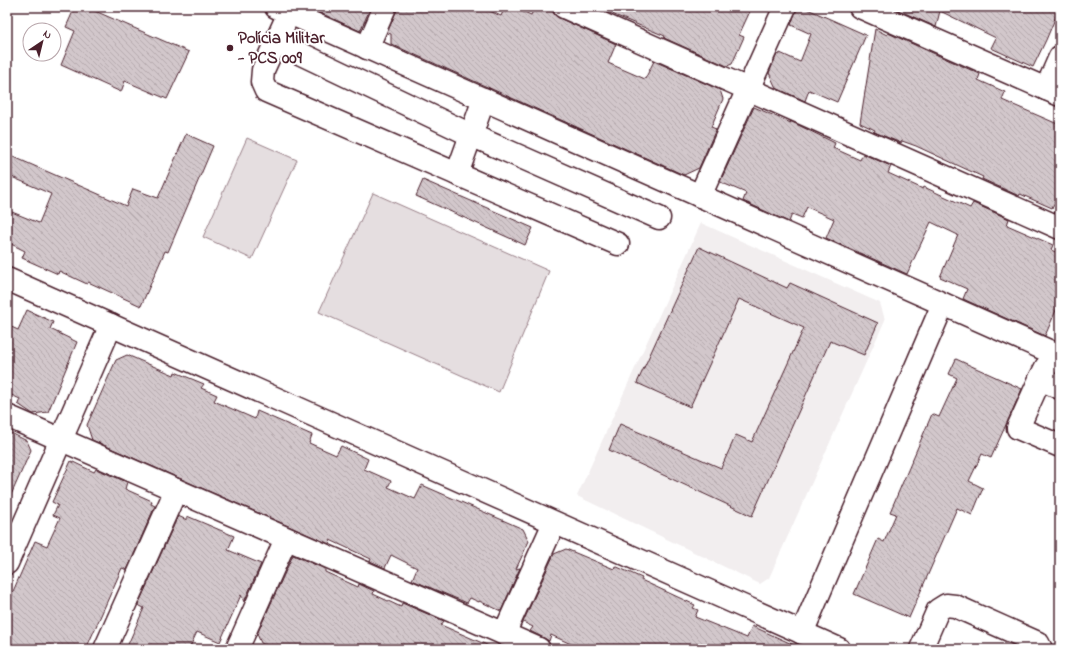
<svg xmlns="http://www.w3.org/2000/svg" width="1067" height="656" viewBox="0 0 1067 656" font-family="'Indie Flower',sans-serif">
  <defs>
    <pattern id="building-back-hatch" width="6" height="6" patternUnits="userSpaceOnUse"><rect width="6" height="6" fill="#d2c7cb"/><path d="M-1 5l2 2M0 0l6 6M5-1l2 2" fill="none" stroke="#b6aaae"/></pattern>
  </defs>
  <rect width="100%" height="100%" fill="#fff"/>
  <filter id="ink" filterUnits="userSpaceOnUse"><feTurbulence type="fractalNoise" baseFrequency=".025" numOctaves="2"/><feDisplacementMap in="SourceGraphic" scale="8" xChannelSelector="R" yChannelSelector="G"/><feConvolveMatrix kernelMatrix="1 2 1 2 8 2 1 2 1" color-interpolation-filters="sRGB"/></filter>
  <g filter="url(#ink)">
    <path fill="#f2eeef" d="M 701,223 L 880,303 L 885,320 L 769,578 L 760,584 L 577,496 Z"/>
    <g fill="#e5dee0" stroke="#987e86">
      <path d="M 247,138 L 297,160 L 252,259 L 203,237 Z"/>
      <path d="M 373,193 L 549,271 L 499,392 L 319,312 Z"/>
    </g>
    <g fill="url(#building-back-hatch)" stroke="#4a1f2b">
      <path d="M 75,7 L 86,7 L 189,52 L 167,99 L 125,81 L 121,92 L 61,65 L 75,31 L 66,27 Z"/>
      <path d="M 307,7 L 371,7 L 360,31 Z"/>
      <path d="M 397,7 L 481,7 L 501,16 L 505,7 L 513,7 L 531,15 L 535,7 L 552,7 L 554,14 L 559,18 L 616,44 L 608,63 L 645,79 L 654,61 L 720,90 L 723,99 L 711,127 L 716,129 L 699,168 L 684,175 L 391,44 L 391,34 L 387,33 L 396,12 Z"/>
      <path d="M 595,7 L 752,7 L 739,35 L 744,37 L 732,64 L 727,66 L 664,38 L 665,36 Z"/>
      <path d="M 797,7 L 803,7 L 866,35 L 837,102 L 809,90 L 805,101 L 776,88 L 769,73 L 777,54 L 779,55 L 780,53 L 800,62 L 811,34 L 791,25 Z"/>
      <path d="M 900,7 L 1060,7 L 1046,40 L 1033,67 L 991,48 L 996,38 L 940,11 L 936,27 L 898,10 Z"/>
      <path d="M 875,29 L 887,35 L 888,33 L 980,74 L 978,80 L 1005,92 L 1002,100 L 1060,125 L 1060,190 L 1052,208 L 1020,194 L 1019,196 L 982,179 L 983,177 L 916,146 L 902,141 L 901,143 L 874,132 L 875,130 L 860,123 Z"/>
      <path d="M 754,107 L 791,123 L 790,121 L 835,143 L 833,148 L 860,160 L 863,154 L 891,166 L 888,173 L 923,189 L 924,187 L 970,208 L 973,203 L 1009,219 L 1007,225 L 1053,245 L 1051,250 L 1060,254 L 1060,301 L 1045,336 L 963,299 L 967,289 L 940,277 L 958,235 L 931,222 L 907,274 L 826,238 L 834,219 L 807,207 L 802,218 L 792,214 L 789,222 L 743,201 L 746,193 L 720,182 Z"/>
      <path d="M 186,134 L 213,146 L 168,252 L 165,251 L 141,306 L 88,282 L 87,284 L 59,271 L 58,274 L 22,258 L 25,251 L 7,242 L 7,210 L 39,223 L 51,194 L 7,175 L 7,154 L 126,206 L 133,189 L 158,198 Z"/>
      <path d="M 423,180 L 533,228 L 525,245 L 416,196 Z"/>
      <path d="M 699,247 L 787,288 L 790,283 L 878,323 L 864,355 L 830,341 L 752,516 L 609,450 L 620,424 L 721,468 L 736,435 L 752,442 L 804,328 L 739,299 L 690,407 L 637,383 Z"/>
      <path d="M 27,310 L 53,322 L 50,329 L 77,342 L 48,412 L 33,414 L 18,404 L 20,399 L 7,393 L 7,325 L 18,330 Z"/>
      <path d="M 127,355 L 174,375 L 175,372 L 204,384 L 201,388 L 217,395 L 214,401 L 255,419 L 257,411 L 312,435 L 309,443 L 336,455 L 341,446 L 368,459 L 364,469 L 391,481 L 388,487 L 415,499 L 422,485 L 523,529 L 529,541 L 516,569 L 520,568 L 501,611 L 479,601 L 479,602 L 470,598 L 467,603 L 412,580 L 417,568 L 391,555 L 385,568 L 370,561 L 371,559 L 330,540 L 329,544 L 92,440 L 87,425 L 116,360 Z"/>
      <path d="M 956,359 L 1022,389 L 991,458 L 982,454 L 969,481 L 983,488 L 972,515 L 957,508 L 909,618 L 854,594 L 878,539 L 884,542 L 896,514 L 890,512 L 932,414 L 939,417 L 957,378 L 949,374 Z"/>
      <path d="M 7,431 L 27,441 L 31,450 L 7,504 Z"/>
      <path d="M 71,461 L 94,472 L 96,469 L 127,482 L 125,489 L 152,501 L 151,504 L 155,506 L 127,570 L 122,568 L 86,649 L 7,649 L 7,605 L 35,541 L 47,546 L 60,518 L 53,515 L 58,505 L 52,502 Z"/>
      <path d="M 178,516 L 187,520 L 187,516 L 234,536 L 228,550 L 261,564 L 244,602 L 241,595 L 220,642 L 197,632 L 189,649 L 126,649 L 144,608 L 138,605 Z"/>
      <path d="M 566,549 L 614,569 L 615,566 L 642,578 L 641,580 L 695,605 L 693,608 L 698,610 L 695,617 L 747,638 L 752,626 L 803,649 L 582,649 L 551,635 L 549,641 L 544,638 L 530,631 L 533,627 L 523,622 L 554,554 Z"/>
      <path d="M 293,555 L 325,569 L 325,572 L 358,587 L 359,584 L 374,591 L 373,594 L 401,607 L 402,603 L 444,621 L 441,625 L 496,649 L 413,649 L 400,644 L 398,649 L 274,649 L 261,643 L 257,634 Z"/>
    </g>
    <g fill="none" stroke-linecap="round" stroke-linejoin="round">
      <g stroke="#4a1f2b" stroke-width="25">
        <g id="minor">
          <path d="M 276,7 L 1060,356"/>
          <path d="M 564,7 L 1060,228"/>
          <path d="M 860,7 L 1060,95"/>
          <path d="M 289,13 L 263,70 L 262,82 L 266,91 L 618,244"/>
          <path d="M 276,42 L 471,135 L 659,218"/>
          <path d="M 367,48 L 385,7"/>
          <path d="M 1046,89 L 1060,57"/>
          <path d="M 457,174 L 484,99"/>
          <path d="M 700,196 L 785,7"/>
          <path d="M 7,279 L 839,649"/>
          <path d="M 1046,367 L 1040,379 L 1060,388"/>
          <path d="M 1040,379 L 1018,428 L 1060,446"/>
          <path d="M 7,416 L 539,649"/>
          <path d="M 7,563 L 111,325"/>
          <path d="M 802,633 L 943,304"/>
          <path d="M 504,634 L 554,523"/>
          <path d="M 105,649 L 176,490"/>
          <path d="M 237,649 L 286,539"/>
          <path d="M 921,649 L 938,610 L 946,605 L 955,606 L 1038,643 L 1041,649"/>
        </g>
      </g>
      <use href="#minor" stroke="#fff" stroke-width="22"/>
    </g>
  </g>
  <circle fill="#4a1f2b" stroke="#fff" stroke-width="1.5" cx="230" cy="48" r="4"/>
  <g text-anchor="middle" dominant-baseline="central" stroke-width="4" stroke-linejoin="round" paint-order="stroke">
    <g font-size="17" font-weight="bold" fill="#4a1f2b" stroke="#fff" text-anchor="start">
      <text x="238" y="38">Polícia Militar<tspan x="238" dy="20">- PCS 009</tspan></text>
    </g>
  </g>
  <rect width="1067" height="656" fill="none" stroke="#fff" stroke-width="24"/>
  <rect x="12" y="12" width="1043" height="632" fill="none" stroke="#4a1f2b" stroke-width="1.5" filter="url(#ink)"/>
  <g transform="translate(42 42) rotate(35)"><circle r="19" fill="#ffffff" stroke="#b7a5aa"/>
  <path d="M0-3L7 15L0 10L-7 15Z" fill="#4a1f2b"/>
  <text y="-6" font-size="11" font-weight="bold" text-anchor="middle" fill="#4a1f2b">N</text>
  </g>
</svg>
